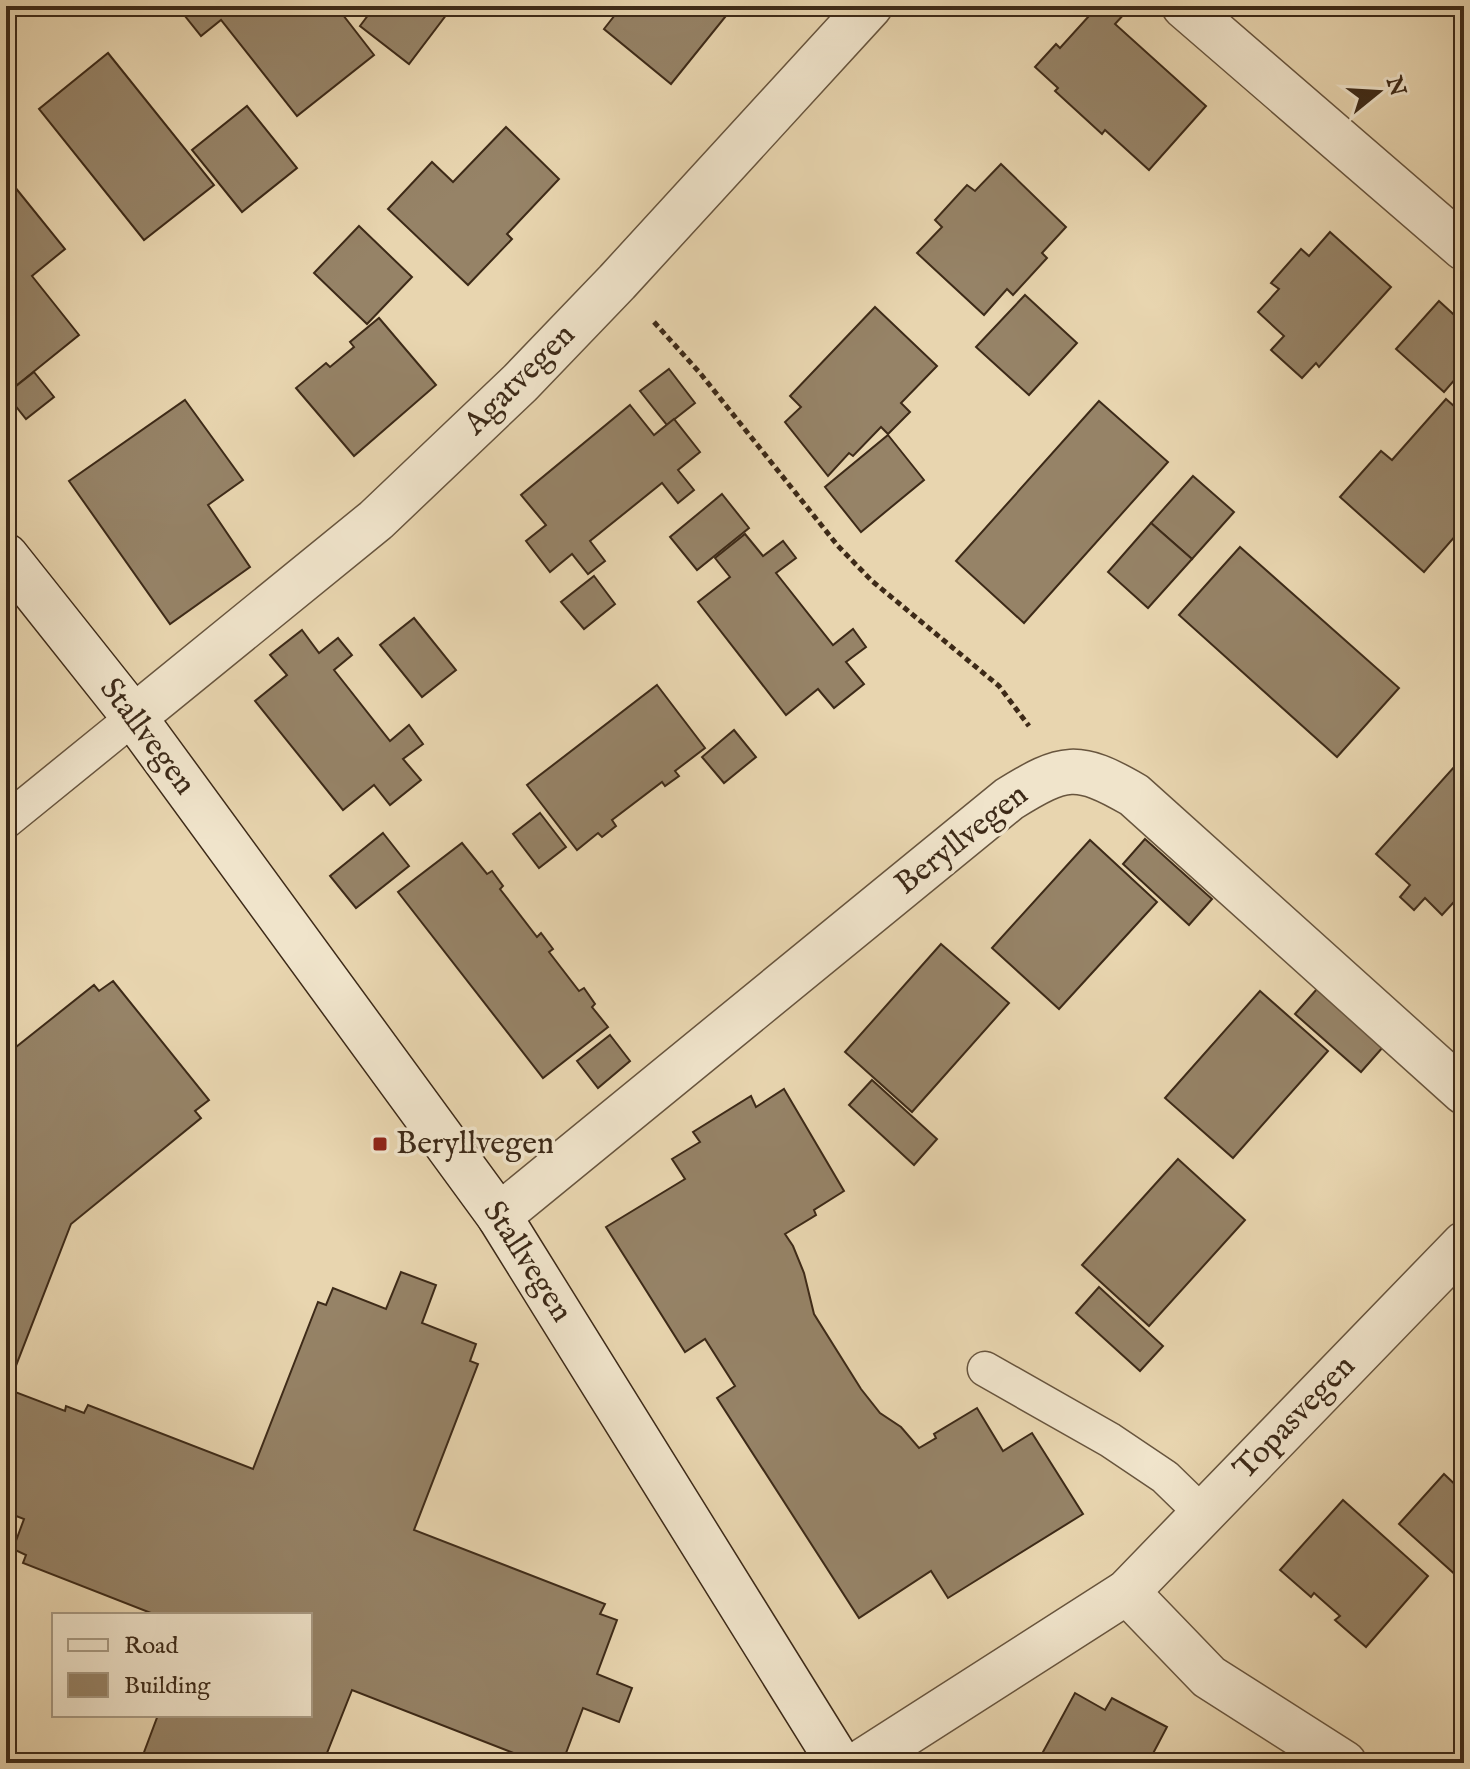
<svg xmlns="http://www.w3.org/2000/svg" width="1470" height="1769" viewBox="0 0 1470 1769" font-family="'IM FELL English',serif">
  <rect width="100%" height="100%" fill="#e8d5af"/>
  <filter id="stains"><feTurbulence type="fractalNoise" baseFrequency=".0025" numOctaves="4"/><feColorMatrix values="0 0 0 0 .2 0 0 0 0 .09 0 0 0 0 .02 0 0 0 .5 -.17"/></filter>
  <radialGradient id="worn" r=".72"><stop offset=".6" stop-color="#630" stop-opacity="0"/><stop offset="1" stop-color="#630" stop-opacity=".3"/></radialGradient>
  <g fill="#968367" stroke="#3d2a18" stroke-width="2">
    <path d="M 177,6 L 336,6 L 374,55 L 297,116 L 221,20 L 201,36 Z"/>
    <path d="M 375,6 L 453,6 L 409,64 L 360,26 Z"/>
    <path d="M 622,6 L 734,6 L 671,84 L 604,29 Z"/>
    <path d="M 1098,6 L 1120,6 L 1126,12 L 1115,24 L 1206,106 L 1149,170 L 1105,130 L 1102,134 L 1055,91 L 1058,88 L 1035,67 L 1056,44 L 1060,48 Z"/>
    <path d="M 108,53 L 214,185 L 144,240 L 39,109 Z"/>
    <path d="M 247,106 L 297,168 L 242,212 L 192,150 Z"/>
    <path d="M 506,127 L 559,179 L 507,234 L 512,239 L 468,285 L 388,209 L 432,162 L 453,182 Z"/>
    <path d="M 1001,164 L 1066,227 L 1042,253 L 1047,258 L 1013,295 L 1007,289 L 984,315 L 917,253 L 942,227 L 935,220 L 967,185 L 975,191 Z"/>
    <path d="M 6,176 L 65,249 L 32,276 L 79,335 L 6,394 Z"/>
    <path d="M 359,226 L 412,277 L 367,324 L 314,273 Z"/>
    <path d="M 1330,232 L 1391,287 L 1319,367 L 1316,363 L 1302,378 L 1271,350 L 1284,336 L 1258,312 L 1279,289 L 1271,283 L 1301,249 L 1309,256 Z"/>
    <path d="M 1025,295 L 1077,343 L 1029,395 L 976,347 Z"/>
    <path d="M 1439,301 L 1464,324 L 1464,369 L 1444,392 L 1396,349 Z"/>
    <path d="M 875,307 L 937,366 L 901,403 L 910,412 L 888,434 L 881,427 L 853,456 L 849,453 L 828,476 L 785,422 L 801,407 L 790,396 Z"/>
    <path d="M 379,318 L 436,385 L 354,456 L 296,388 L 326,363 L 330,367 L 354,347 L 350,342 Z"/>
    <path d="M 669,369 L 695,403 L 667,425 L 640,391 Z"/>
    <path d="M 34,372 L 54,397 L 26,419 L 6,394 Z"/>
    <path d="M 1446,399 L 1464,415 L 1464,526 L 1424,572 L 1340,497 L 1381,451 L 1392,460 Z"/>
    <path d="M 185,400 L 243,480 L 208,505 L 250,567 L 170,624 L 69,481 Z"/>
    <path d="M 1099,401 L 1168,462 L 1024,623 L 956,561 Z"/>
    <path d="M 630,405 L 654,435 L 674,419 L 700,452 L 678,470 L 694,490 L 678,503 L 662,483 L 590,541 L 605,561 L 588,574 L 572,554 L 550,572 L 526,541 L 546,525 L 521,495 Z"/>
    <path d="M 888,435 L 924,480 L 861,532 L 825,487 Z"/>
    <path d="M 1193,476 L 1234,512 L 1192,559 L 1151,523 Z"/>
    <path d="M 722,494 L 749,528 L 697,570 L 670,537 Z"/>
    <path d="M 1151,523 L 1192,559 L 1148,608 L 1108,572 Z"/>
    <path d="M 745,534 L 763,556 L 783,541 L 796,558 L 776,573 L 833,645 L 853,629 L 866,647 L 846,662 L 864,684 L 834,708 L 818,689 L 786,715 L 698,602 L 730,577 L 715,558 Z"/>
    <path d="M 1240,547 L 1399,688 L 1337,757 L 1179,615 Z"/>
    <path d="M 594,576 L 615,604 L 584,629 L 561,602 Z"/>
    <path d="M 414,618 L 456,670 L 422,697 L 380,645 Z"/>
    <path d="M 302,630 L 319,653 L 338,638 L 352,655 L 334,670 L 390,741 L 409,725 L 423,744 L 403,759 L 421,780 L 390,805 L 374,785 L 343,810 L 255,701 L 287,675 L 270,655 Z"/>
    <path d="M 657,685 L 705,748 L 675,771 L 679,776 L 665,786 L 662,782 L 612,820 L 616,826 L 602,837 L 598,833 L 577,850 L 527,785 Z"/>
    <path d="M 734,730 L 756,757 L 724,783 L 702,757 Z"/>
    <path d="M 1464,756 L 1464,891 L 1442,915 L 1425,898 L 1414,910 L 1400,897 L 1410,885 L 1376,854 Z"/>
    <path d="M 540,813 L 566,847 L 539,868 L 513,834 Z"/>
    <path d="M 383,833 L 409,866 L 356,908 L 330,876 Z"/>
    <path d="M 1145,839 L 1212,899 L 1189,925 L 1123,864 Z"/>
    <path d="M 1090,840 L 1157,902 L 1059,1009 L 992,948 Z"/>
    <path d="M 462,843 L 487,874 L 492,871 L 503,886 L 500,889 L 537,937 L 541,933 L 553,949 L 549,952 L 579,991 L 584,988 L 595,1004 L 592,1007 L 608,1027 L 543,1078 L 398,892 Z"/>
    <path d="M 941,944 L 1009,1003 L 912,1112 L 845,1052 Z"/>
    <path d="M 113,981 L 209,1100 L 195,1111 L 201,1118 L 71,1224 L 7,1389 L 65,1411 L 66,1406 L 84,1413 L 88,1405 L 253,1469 L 318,1302 L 326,1305 L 333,1288 L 386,1309 L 401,1272 L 436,1285 L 422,1323 L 476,1344 L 470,1361 L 478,1364 L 414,1530 L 605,1604 L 600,1614 L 617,1620 L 597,1674 L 632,1688 L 619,1722 L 583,1708 L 563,1761 L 547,1755 L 543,1763 L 539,1763 L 352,1690 L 323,1763 L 140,1763 L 158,1715 L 310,1715 L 310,1615 L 156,1615 L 23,1563 L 26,1555 L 13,1549 L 24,1519 L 6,1512 L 6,1055 L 94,985 L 99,991 Z"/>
    <path d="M 1317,989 L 1383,1047 L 1361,1072 L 1295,1014 Z"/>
    <path d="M 1260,991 L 1328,1051 L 1233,1158 L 1165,1098 Z"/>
    <path d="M 610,1035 L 630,1061 L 598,1088 L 577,1061 Z"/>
    <path d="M 872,1080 L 937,1139 L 914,1165 L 849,1105 Z"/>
    <path d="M 784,1089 L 844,1191 L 814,1210 L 816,1215 L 785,1234 L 793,1246 L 804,1273 L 814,1314 L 861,1389 L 880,1413 L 901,1427 L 919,1448 L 936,1438 L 934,1434 L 977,1408 L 1003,1451 L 1032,1433 L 1083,1514 L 948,1598 L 931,1571 L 859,1618 L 717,1398 L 735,1386 L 705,1339 L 685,1352 L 606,1227 L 685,1179 L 672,1159 L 700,1142 L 693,1132 L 751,1096 L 756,1107 Z"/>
    <path d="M 1178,1159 L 1245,1220 L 1149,1326 L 1082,1265 Z"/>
    <path d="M 1099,1287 L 1163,1346 L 1140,1371 L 1076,1313 Z"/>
    <path d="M 1444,1474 L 1464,1493 L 1464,1572 L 1459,1578 L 1399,1524 Z"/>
    <path d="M 1343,1500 L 1428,1576 L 1366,1647 L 1335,1620 L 1340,1616 L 1314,1593 L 1311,1597 L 1280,1570 Z"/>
    <path d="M 1075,1693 L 1105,1710 L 1112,1698 L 1167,1727 L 1148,1763 L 1037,1763 Z"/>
  </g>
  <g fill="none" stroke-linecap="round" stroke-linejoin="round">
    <g stroke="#68553e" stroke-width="37">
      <g id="lane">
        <path d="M 6,821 L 134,717"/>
        <path d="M 985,1369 L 1110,1440 L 1165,1477 L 1203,1514"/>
      </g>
    </g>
    <g stroke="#68553e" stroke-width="47">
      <g id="street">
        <path d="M 1184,6 L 1464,248"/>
        <path d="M 134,717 L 376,520 L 520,383 L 617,282 L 870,6"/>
        <path d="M 499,1216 L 1009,799 C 1064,765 1077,762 1134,795 L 1464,1092"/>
        <path d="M 1127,1592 L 1209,1677 L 1344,1763"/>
        <path d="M 860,1763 L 1127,1592 L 1464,1244"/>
      </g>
    </g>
    <g stroke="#3d2a18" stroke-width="47">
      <path id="secondary" d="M 6,556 L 134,717 L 499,1216 L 839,1763"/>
    </g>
    <path stroke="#3d2a18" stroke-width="5" stroke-dasharray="6 4" stroke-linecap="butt" d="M 654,322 L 700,373 L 838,546 L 872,581 L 999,686 L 1029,726"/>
    <use href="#lane" stroke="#f0e4cb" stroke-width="34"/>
    <use href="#street" stroke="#f0e4cb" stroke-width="44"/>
    <use href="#secondary" stroke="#f0e4cb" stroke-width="44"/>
  </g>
  <rect fill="#8f2418" stroke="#f0e4cb" stroke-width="3" x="372" y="1136" width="16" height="16" rx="4"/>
  <g text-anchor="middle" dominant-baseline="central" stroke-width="7" stroke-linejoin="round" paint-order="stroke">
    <g font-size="32" fill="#3d2a18" stroke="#f0e4cb">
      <text transform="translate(520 380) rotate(-45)">Agatvegen</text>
      <text transform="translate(147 737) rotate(53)">Stallvegen</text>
      <text transform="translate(962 840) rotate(-38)">Beryllvegen</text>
      <text transform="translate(527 1262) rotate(57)">Stallvegen</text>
      <text transform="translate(1295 1418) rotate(-46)">Topasvegen</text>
    </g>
    <g font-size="32" fill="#3d2a18" stroke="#f0e4cb" text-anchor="start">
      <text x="396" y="1144">Beryllvegen</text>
    </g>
  </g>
  <rect width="1470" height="1769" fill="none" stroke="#e8d5af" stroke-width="32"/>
  <rect x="8" y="8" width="1454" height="1753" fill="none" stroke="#3d2a18" stroke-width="4"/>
  <rect x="16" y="16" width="1438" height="1737" fill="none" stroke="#3d2a18" stroke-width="2"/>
  <rect x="52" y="1613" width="260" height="104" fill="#f0e4cb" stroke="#a89a83" stroke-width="2"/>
  <rect x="68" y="1639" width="40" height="12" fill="#f0e4cb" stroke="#a89a83" stroke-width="2"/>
  <text x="124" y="1653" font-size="24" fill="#3d2a18">Road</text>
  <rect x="68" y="1673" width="40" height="24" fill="#968367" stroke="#a89a83" stroke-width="2"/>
  <text x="124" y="1693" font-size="24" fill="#3d2a18">Building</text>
  <g transform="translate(1378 92) rotate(72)" stroke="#f0e4cb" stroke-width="6" paint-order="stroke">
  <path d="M0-6L14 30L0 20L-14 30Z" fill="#3d2a18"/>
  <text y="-12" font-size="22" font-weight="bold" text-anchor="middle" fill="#3d2a18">N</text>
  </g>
  <rect width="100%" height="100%" filter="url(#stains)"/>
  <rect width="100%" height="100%" fill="url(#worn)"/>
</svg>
